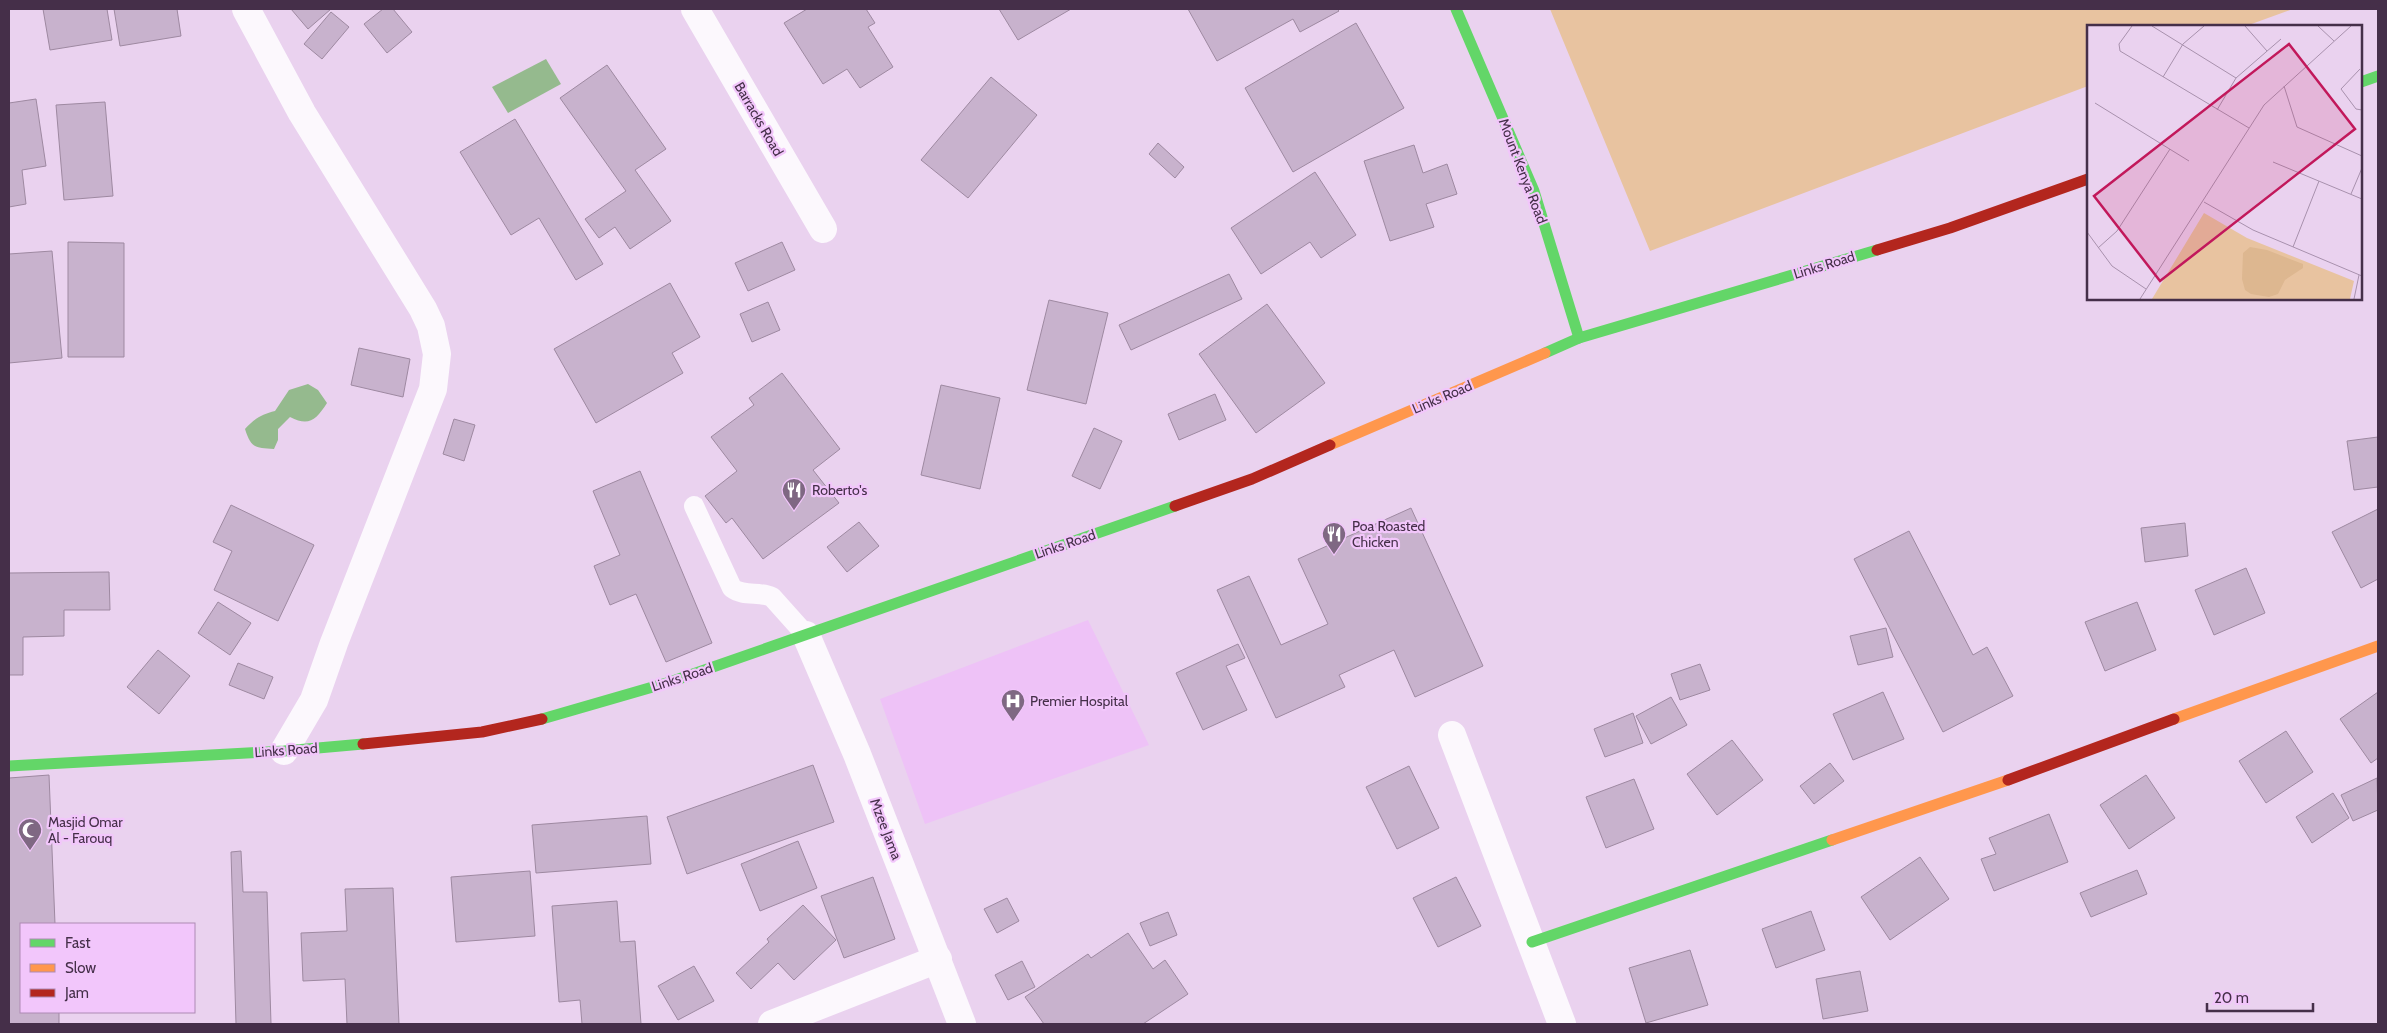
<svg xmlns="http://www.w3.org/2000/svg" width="2387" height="1033" viewBox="0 0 2387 1033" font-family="Cabin,sans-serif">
  <rect width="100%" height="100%" fill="#ead2ef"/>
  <path fill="#eec2f7" d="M 1088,620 L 1149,745 L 925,824 L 880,699 Z"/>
  <path fill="#e8c3a0" d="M 1550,9 L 2293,9 L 2246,26 L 2088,26 L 2088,86 L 1650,251 Z"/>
  <g fill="#95ba8e">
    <path d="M 546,59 L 561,84 L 508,113 L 492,87 Z"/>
    <path d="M 308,384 L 318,390 L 327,403 C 316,420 309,427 290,417 L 278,429 L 278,440 L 274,449 C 255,448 251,448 245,429 C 254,419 262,414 275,411 L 289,390 Z"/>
  </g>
  <g fill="#c8b2cd" stroke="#9e89a1">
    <path d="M 43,9 L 107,9 L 112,40 L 50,50 Z"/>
    <path d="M 114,9 L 177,9 L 181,36 L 120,46 Z"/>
    <path d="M 291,9 L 331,9 L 308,29 Z"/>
    <path d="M 383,9 L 393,9 L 412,32 L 387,53 L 364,24 Z"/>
    <path d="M 807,9 L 866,9 L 875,23 L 868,27 L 893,67 L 860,88 L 847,69 L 823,84 L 784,23 Z"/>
    <path d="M 999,9 L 1071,9 L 1018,40 Z"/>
    <path d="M 1188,9 L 1337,9 L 1339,11 L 1300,32 L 1293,19 L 1217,61 Z"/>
    <path d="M 331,12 L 349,27 L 322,59 L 304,44 Z"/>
    <path d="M 1356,23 L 1404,108 L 1293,172 L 1245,88 Z"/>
    <path d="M 607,65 L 666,149 L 635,170 L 671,221 L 630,249 L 615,227 L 599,238 L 585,219 L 626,191 L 560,98 Z"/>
    <path d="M 991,77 L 1037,115 L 968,198 L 921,160 Z"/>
    <path d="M 36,99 L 46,166 L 22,170 L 26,204 L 9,207 L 9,103 Z"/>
    <path d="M 105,102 L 113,196 L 64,200 L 56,105 Z"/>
    <path d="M 515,119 L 603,264 L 576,280 L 539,218 L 511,235 L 460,152 Z"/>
    <path d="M 1158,143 L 1184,167 L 1175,178 L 1149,154 Z"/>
    <path d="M 1414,145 L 1423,173 L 1447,164 L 1457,194 L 1426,204 L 1434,227 L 1390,241 L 1364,161 Z"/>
    <path d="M 1315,172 L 1356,235 L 1321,258 L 1310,242 L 1261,274 L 1231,228 Z"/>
    <path d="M 68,242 L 124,243 L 124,357 L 68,357 Z"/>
    <path d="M 782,242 L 795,270 L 748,291 L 735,263 Z"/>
    <path d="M 52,251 L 62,358 L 9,363 L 9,254 Z"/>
    <path d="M 1229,274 L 1242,299 L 1131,350 L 1119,325 Z"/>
    <path d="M 670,283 L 700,337 L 672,353 L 683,373 L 596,423 L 554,349 Z"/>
    <path d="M 1049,300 L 1108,313 L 1086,404 L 1027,390 Z"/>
    <path d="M 768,302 L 780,330 L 752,342 L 740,314 Z"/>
    <path d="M 1267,304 L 1325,383 L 1256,433 L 1199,354 Z"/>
    <path d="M 359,348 L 410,359 L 403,397 L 351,385 Z"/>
    <path d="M 782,373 L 840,449 L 813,470 L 839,503 L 763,559 L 732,518 L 726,523 L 705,496 L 737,471 L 711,437 L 754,405 L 749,398 Z"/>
    <path d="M 941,385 L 1000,398 L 980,489 L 921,475 Z"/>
    <path d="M 1215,394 L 1226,420 L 1179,440 L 1168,414 Z"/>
    <path d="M 454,419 L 475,425 L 464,461 L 443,454 Z"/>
    <path d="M 1094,428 L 1122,441 L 1100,489 L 1072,476 Z"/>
    <path d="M 2378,437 L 2378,487 L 2354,490 L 2347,441 Z"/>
    <path d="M 640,471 L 712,643 L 666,662 L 636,594 L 610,605 L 594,566 L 620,555 L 593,491 Z"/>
    <path d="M 231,505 L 314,545 L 278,621 L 214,590 L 232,551 L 213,542 Z"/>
    <path d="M 1411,508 L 1483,666 L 1415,697 L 1394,650 L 1339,675 L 1345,687 L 1276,718 L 1217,590 L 1249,576 L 1281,645 L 1328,624 L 1298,559 Z"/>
    <path d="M 2378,509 L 2378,579 L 2361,588 L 2332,532 Z"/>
    <path d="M 859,522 L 879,546 L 847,572 L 827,547 Z"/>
    <path d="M 2185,523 L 2188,556 L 2145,562 L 2141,528 Z"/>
    <path d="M 1909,531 L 1973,655 L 1987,647 L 2013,696 L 1943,732 L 1854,559 Z"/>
    <path d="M 2246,568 L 2265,613 L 2214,635 L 2195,590 Z"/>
    <path d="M 109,572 L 110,610 L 64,610 L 64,636 L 23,637 L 23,675 L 9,675 L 9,573 Z"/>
    <path d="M 218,602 L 251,623 L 230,655 L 198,633 Z"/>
    <path d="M 2137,602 L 2156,650 L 2105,671 L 2085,622 Z"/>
    <path d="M 1886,628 L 1893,657 L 1858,665 L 1850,636 Z"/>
    <path d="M 1238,644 L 1245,658 L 1226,666 L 1247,710 L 1203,730 L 1176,673 Z"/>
    <path d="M 158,650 L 190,676 L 159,714 L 127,687 Z"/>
    <path d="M 238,663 L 273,677 L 264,699 L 229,685 Z"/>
    <path d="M 1700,664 L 1710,690 L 1680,700 L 1671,674 Z"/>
    <path d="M 1883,692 L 1904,739 L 1853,760 L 1833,714 Z"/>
    <path d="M 2378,692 L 2378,758 L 2371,763 L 2340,719 Z"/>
    <path d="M 1671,697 L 1687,725 L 1651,744 L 1636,716 Z"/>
    <path d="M 1633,713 L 1643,743 L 1605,757 L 1594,729 Z"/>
    <path d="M 2286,731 L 2313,772 L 2266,803 L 2239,761 Z"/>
    <path d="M 1732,740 L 1763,780 L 1717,815 L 1687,774 Z"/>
    <path d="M 1830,763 L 1844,781 L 1814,804 L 1800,786 Z"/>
    <path d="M 813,765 L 834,822 L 687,874 L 667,817 Z"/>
    <path d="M 1409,766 L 1439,828 L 1397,849 L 1366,787 Z"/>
    <path d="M 49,775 L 55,924 L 21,924 L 21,1012 L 59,1012 L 59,1024 L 9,1024 L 9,778 Z"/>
    <path d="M 2146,775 L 2175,818 L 2129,849 L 2100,805 Z"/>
    <path d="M 2377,778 L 2378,810 L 2353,821 L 2341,795 Z"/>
    <path d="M 1634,779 L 1654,829 L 1606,848 L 1586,797 Z"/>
    <path d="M 2333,793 L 2349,818 L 2312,843 L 2296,817 Z"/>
    <path d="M 2049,814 L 2068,862 L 1994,891 L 1981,859 L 1996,854 L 1989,838 Z"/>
    <path d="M 647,816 L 651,864 L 536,873 L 532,825 Z"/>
    <path d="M 798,841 L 817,888 L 760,911 L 741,864 Z"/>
    <path d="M 241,851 L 243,892 L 267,892 L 271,1024 L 236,1024 L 231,852 Z"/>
    <path d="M 1920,857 L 1949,899 L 1890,940 L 1861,897 Z"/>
    <path d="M 2137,870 L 2147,894 L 2091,917 L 2080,893 Z"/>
    <path d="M 530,871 L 535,936 L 456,942 L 451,877 Z"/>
    <path d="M 873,877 L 895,939 L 844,958 L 821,896 Z"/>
    <path d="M 1456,877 L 1481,926 L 1438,947 L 1413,898 Z"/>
    <path d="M 393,888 L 399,1024 L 347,1024 L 345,979 L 303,981 L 301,933 L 347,931 L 345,889 Z"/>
    <path d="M 1007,898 L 1019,921 L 997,933 L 984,909 Z"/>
    <path d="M 617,901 L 620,942 L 635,941 L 641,1024 L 582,1024 L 580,1000 L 559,1002 L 552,906 Z"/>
    <path d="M 803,905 L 836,940 L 794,980 L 778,963 L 751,989 L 736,973 L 769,942 L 767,939 Z"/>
    <path d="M 1811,911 L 1825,950 L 1776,968 L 1762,929 Z"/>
    <path d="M 1168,912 L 1177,935 L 1150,946 L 1140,923 Z"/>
    <path d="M 1128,933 L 1153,969 L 1165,960 L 1188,994 L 1143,1024 L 1044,1024 L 1025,997 L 1088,954 L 1091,958 Z"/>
    <path d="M 1690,950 L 1708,1005 L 1646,1023 L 1629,968 Z"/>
    <path d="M 1022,961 L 1035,987 L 1008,1000 L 995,975 Z"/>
    <path d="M 694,966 L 714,1001 L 678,1020 L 658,986 Z"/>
    <path d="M 1860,971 L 1868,1011 L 1823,1019 L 1816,979 Z"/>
  </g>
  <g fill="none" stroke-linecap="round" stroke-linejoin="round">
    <path stroke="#fcf8fd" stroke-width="20" d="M 694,506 L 732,588 C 744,597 759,591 772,597 L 806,635"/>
    <g stroke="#fcf8fd" stroke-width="28">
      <path d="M 246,9 L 302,113 L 423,309 L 431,326 L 437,354 L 433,389 L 334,643 L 314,700 L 284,751"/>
      <path d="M 695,9 L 823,229"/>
      <path d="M 806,635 L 857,754 L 962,1024"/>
      <path d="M 1452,735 L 1562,1024"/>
      <path d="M 772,1024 L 938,959"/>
    </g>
    <g stroke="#63d668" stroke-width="11">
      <path d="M 1456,9 L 1534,191 L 1579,338"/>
      <path d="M 2361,82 L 2378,76"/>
      <path d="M 1545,353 L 1579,338 L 1877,250"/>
      <path d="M 542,719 L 670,682 L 1175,506"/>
      <path d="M 9,766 L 284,751 L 363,744"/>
      <path d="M 1532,942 L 1832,840"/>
    </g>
    <g stroke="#ff974d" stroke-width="11">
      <path d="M 1330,445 L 1545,353"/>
      <path d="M 2174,719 L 2378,646"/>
      <path d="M 1832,840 L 2008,780"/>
    </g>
    <g stroke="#b3261e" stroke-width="11">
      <path d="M 1877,250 L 1950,228 L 2088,179"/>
      <path d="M 1175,506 L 1252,479 L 1330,445"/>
      <path d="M 363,744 L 482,732 L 542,719"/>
      <path d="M 2008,780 L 2174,719"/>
    </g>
  </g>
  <defs>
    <g id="restaurant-pin" transform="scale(1.25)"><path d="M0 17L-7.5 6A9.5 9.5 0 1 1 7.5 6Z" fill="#7f6883" stroke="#f2c6fb"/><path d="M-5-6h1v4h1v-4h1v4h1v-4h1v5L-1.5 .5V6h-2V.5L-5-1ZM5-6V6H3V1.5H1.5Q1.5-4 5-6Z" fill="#fff"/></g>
    <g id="hospital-pin" transform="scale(1.25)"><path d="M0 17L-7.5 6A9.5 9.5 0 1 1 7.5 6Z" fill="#7f6883" stroke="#f2c6fb"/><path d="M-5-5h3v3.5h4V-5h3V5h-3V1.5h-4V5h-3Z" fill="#fff"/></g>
    <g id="mosque-pin" transform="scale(1.25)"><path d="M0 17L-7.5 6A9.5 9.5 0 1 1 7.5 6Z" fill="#7f6883" stroke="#f2c6fb"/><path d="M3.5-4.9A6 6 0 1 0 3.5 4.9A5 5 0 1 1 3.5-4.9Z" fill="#fff"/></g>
  </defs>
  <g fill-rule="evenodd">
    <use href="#restaurant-pin" x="794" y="490"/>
    <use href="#restaurant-pin" x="1334" y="534"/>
    <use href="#hospital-pin" x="1013" y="701"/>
    <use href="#mosque-pin" x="30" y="830"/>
  </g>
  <g text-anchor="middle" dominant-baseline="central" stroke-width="4.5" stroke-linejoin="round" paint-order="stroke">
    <g font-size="14" fill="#452f49" stroke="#f2c6fb">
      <text transform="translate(759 119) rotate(60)">Barracks Road</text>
      <text transform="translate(1523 171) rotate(69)">Mount Kenya Road</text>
      <text transform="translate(1824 265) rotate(-17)">Links Road</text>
      <text transform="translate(1442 397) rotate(-23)">Links Road</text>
      <text transform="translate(1065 544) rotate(-19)">Links Road</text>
      <text transform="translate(682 677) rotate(-18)">Links Road</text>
      <text transform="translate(286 750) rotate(-4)">Links Road</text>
      <text transform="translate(886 829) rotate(69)">Mzee Jama</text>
    </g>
    <g font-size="14" fill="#452f49" stroke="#f2c6fb" text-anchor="start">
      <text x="812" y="490">Roberto's</text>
      <text x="1352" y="526">Poa Roasted<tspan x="1352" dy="16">Chicken</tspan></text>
      <text x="1030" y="701">Premier Hospital</text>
      <text x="48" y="822">Masjid Omar<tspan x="48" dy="16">Al - Farouq</tspan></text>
    </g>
  </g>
  <g transform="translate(2087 25)">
    <rect width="275" height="275" fill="#ead2ef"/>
    <path d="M 117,188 L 160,213 L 267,256 L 263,274 L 65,274 Z" fill="#e8c3a0"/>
    <path d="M 163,222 L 180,225 L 216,239 L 216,243 L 198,255 L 191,269 L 182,272 L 164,269 L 158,265 L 155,254 L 156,228 Z" fill="#ddb790"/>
    <path fill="none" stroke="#a891ad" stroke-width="1" d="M 45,1 L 32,19 L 33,26 L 162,103M 65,1 L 149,53M 158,1 L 180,26M 231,1 L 247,16M 273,44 L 254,64 L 269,84 L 275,85M 76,52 L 96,19 L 117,1M 197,61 L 210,102 L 275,131M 8,78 L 102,136M 130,85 L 149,53 L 194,14M 186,137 L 275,174M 264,169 L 275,143M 117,177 L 166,205 L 275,251M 0,207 L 25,241 L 59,264M 206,222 L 232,156M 11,223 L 30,206 L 83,124M 53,274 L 177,80 L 264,1M 267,274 L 272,250"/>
    <path fill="#c2185b" fill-opacity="0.15" stroke="#c2185b" stroke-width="2.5" d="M 202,19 L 268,104 L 73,256 L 7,171 Z"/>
    <rect width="275" height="275" fill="none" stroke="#452f49" stroke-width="2.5"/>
  </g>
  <rect width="2387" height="1033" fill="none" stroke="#452f49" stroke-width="20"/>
  <rect x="20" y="923" width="175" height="90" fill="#f2c6fb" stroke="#ad8ab4"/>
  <rect x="30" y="939" width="25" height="8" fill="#63d668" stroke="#ad8ab4"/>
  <text x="65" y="948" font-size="15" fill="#452f49">Fast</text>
  <rect x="30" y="964" width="25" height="8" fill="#ff974d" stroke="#ad8ab4"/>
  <text x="65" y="973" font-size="15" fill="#452f49">Slow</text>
  <rect x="30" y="989" width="25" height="8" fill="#b3261e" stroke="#ad8ab4"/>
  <text x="65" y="998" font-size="15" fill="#452f49">Jam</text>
  <path d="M2207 1003v8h106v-8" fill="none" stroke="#452f49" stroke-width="2.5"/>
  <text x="2214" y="1003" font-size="15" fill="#452f49" stroke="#f2c6fb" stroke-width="4" paint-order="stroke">20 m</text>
</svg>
